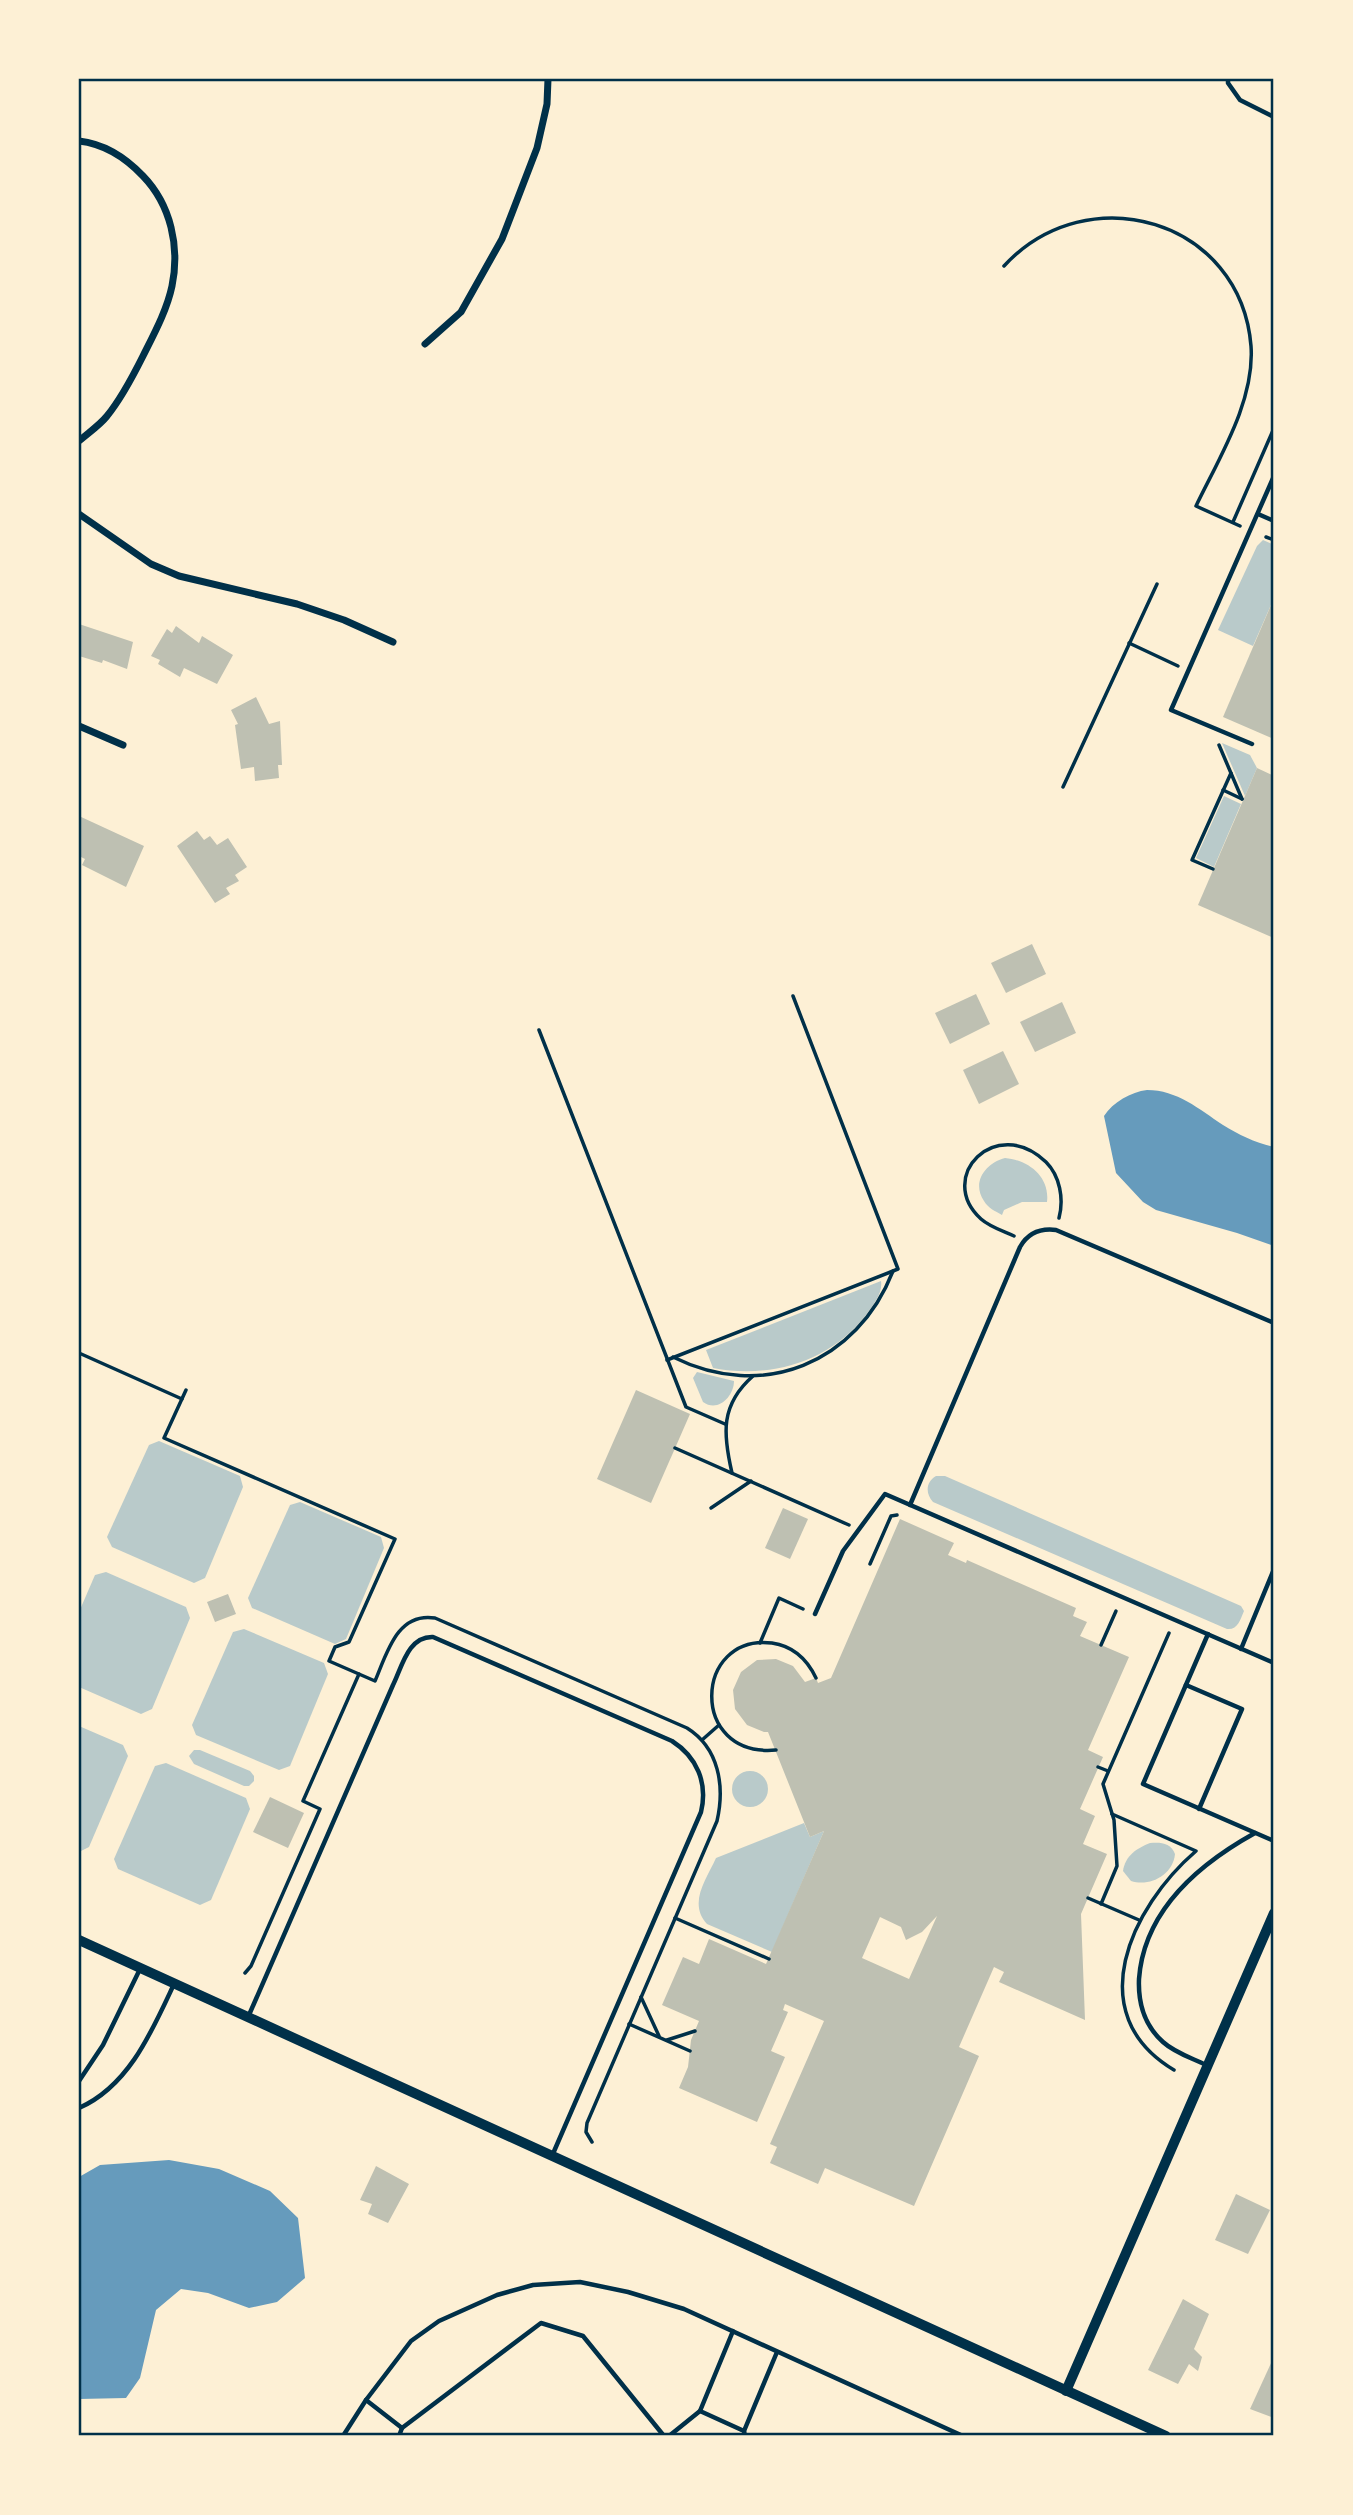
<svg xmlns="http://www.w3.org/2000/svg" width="1353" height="2515" viewBox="0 0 1353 2515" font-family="'Golos Text',sans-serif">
  <rect width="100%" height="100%" fill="#fdf0d5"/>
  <g fill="#b9caca">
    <path d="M 1263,540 L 1274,545 L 1274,598 L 1253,646 L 1218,630 L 1257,546 Z"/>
    <path d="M 1222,743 L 1250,755 L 1257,768 L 1245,796 Z"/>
    <path d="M 1224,796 L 1241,804 L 1214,867 L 1196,858 Z"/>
    <path d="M 1005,1158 C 1029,1160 1050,1177 1047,1202 L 1022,1202 L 1004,1210 L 1002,1215 C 995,1211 988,1208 984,1201 C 971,1182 986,1163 1005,1158 Z"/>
    <path d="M 881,1281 C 883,1293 873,1305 866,1315 C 830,1362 770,1379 713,1368 L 706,1350 Z"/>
    <path d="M 697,1372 L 734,1381 C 734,1396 718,1413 703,1402 L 693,1378 Z"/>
    <path d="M 159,1441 L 240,1476 L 243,1487 L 205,1578 L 194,1583 L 112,1547 L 107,1537 L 149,1445 Z"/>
    <path d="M 936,1476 L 945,1476 L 1241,1606 L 1244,1611 C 1240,1620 1238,1630 1227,1629 L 933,1502 C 925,1493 926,1482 936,1476 Z"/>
    <path d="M 300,1502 L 381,1537 L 384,1548 L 346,1639 L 335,1644 L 252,1608 L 248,1598 L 290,1505 Z"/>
    <path d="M 106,1572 L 186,1607 L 190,1618 L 152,1709 L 141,1714 L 79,1687 L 79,1612 L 95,1575 Z"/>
    <path d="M 244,1629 L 324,1663 L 328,1674 L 290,1766 L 279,1770 L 196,1735 L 192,1725 L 233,1632 Z"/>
    <path d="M 79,1726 L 123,1745 L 128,1756 L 89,1847 L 79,1852 Z"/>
    <path d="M 194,1750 L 200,1750 L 250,1771 L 254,1776 L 254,1781 L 249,1786 L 244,1786 L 194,1764 L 189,1756 Z"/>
    <path d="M 166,1763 L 246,1798 L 250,1809 L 211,1900 L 200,1905 L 118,1869 L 114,1859 L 155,1766 Z"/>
    <circle cx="750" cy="1789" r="18"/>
    <path d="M 804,1823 L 810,1837 L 824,1831 L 772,1952 L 707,1924 C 688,1903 706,1880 716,1858 Z"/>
    <path d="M 1150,1843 C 1161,1842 1171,1843 1175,1854 C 1173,1875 1150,1887 1131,1881 L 1123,1871 C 1125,1856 1137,1848 1150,1843 Z"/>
  </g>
  <g fill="#669bbc">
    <path d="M 1147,1090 C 1177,1090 1199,1109 1223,1125 C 1239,1135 1256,1143 1274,1147 L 1274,1246 L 1237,1233 L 1156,1210 L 1143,1202 L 1116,1173 L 1104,1116 C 1113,1102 1131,1092 1147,1090 Z"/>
    <path d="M 169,2160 L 219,2169 L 270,2191 L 298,2218 L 305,2278 L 277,2302 L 249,2308 L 208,2293 L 181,2289 L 156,2310 L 140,2378 L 126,2398 L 79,2399 L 79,2177 L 100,2165 Z"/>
  </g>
  <g fill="#bec0b2" fill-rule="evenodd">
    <path d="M 1274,598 L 1274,739 L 1223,717 Z"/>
    <path d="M 79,624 L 133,642 L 127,669 L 103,660 L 102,663 L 79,656 Z"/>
    <path d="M 176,626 L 199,643 L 202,636 L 233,655 L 217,684 L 184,668 L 180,677 L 158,664 L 160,660 L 151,656 L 167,629 L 172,633 Z"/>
    <path d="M 256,697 L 269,724 L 280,721 L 282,765 L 278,765 L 279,778 L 255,781 L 254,767 L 241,769 L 235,725 L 238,724 L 231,710 Z"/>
    <path d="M 1257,768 L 1274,776 L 1274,938 L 1198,905 Z"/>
    <path d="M 79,816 L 144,846 L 126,887 L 82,865 L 85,859 L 79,856 Z"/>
    <path d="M 197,831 L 204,840 L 210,836 L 217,845 L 228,838 L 247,867 L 235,875 L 239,881 L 226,888 L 230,894 L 215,903 L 177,846 Z"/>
    <path d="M 1032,944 L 1046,974 L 1006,993 L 991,963 Z"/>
    <path d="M 976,994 L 990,1024 L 950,1044 L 935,1013 Z"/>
    <path d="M 1062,1002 L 1076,1033 L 1035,1052 L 1020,1022 Z"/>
    <path d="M 1003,1051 L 1019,1084 L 979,1104 L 963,1070 Z"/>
    <path d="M 636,1390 L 690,1414 L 651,1503 L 597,1479 Z"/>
    <path d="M 783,1508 L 808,1519 L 790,1559 L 765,1548 Z"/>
    <path d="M 900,1519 L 954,1543 L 948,1555 L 966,1563 L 967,1560 L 1076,1608 L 1073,1616 L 1087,1622 L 1080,1636 L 1129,1657 L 1088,1750 L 1103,1757 L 1080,1809 L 1095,1816 L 1083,1844 L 1107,1854 L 1081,1914 L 1085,2020 L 999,1982 L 1004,1972 L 994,1967 L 959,2047 L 979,2056 L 914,2206 L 825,2168 L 818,2184 L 770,2163 L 777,2147 L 770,2144 L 824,2021 L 785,2004 L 783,2010 L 788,2012 L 771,2051 L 785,2057 L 757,2122 L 679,2088 L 688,2067 L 691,2040 L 699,2021 L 662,2005 L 683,1957 L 699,1964 L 709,1939 L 766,1964 L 824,1831 L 810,1837 L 768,1732 L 764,1732 L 747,1725 L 735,1709 L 733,1690 L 741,1672 L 757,1660 L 776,1659 L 793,1666 L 805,1682 L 816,1678 L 818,1683 L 831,1678 ZM 937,1916 L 909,1979 L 862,1958 L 880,1917 L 901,1927 L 906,1940 L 922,1932 Z"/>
    <path d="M 228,1594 L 236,1614 L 215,1622 L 207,1602 Z"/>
    <path d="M 270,1797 L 304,1813 L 288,1848 L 253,1832 Z"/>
    <path d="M 376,2166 L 409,2184 L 388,2223 L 368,2214 L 372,2204 L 360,2200 Z"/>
    <path d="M 1236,2194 L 1270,2210 L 1248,2254 L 1215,2240 Z"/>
    <path d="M 1183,2299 L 1209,2314 L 1194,2349 L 1202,2357 L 1198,2371 L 1189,2364 L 1178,2384 L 1148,2370 Z"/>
    <path d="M 1272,2361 L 1274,2362 L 1274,2418 L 1250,2409 Z"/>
  </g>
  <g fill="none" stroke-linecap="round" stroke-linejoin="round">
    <g stroke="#003049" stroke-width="3.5">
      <path d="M 1004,266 C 1088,175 1241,220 1251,346 C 1255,401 1219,458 1196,506 L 1240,526"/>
      <path d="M 1233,522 L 1274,428"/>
      <path d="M 1266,537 L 1274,540"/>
      <path d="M 1129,643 L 1178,666"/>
      <path d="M 1219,745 L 1242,799"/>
      <path d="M 1063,787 L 1157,584"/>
      <path d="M 1223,790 L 1242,799"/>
      <path d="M 1213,869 L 1192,860 L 1231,773"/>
      <path d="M 539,1030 L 686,1407 L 725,1424"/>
      <path d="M 1014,1236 C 1003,1231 990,1227 981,1219 C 935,1177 996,1114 1046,1162 C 1060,1176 1064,1199 1059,1218"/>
      <path d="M 79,1353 L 182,1399"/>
      <path d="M 673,1357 C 763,1402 857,1363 893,1271"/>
      <path d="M 667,1360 L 898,1269 L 793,996"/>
      <path d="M 186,1390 L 164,1438 L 395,1539 L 349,1642 L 335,1647 L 329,1661 L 375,1681 C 387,1653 397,1612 435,1618 L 687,1728 C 719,1748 725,1786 717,1821 L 587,2123 L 586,2132 L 592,2142"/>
      <path d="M 675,1448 L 849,1525"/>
      <path d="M 732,1473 C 723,1434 720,1405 753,1376"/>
      <path d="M 711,1508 L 751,1481"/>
      <path d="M 870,1564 L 891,1516 L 897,1515"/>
      <path d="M 760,1643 L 779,1598 L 803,1609"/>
      <path d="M 1101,1645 L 1116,1611"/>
      <path d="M 702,1740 L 719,1725"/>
      <path d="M 776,1750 C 688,1758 694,1633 772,1643 C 793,1646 807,1659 816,1678"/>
      <path d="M 1098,1767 L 1108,1771"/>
      <path d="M 1112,1814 L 1196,1851 C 1131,1907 1080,2014 1174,2070"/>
      <path d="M 1088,1898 L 1139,1920"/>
      <path d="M 1101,1904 L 1117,1866 L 1114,1820 L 1103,1784 L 1169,1633"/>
      <path d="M 675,1918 L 769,1959"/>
      <path d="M 245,1973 L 251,1966 L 320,1809 L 303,1801 L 359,1674"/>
      <path d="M 641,1997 L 659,2036"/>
      <path d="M 629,2024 L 690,2051"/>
      <path d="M 667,2040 L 695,2031"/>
    </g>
    <g stroke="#003049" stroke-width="4.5">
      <path d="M 1228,79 L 1228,83 L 1240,100 L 1274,117"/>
      <path d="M 1258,514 L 1274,521"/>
      <path d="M 1252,744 L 1171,710 L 1274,476"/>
      <path d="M 910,1505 L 1020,1247 C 1028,1233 1040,1228 1056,1230 L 1274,1323"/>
      <path d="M 815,1614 L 843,1551 L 885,1494 L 1274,1663"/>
      <path d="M 1208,1634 L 1143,1784 L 1274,1841"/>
      <path d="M 1241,1649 L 1274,1569"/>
      <path d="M 1186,1685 L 1242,1709 L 1199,1809"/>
      <path d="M 249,2015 L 393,1685 C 402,1667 408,1636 433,1637 L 672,1741 C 697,1757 708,1783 701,1812 L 552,2156"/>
      <path d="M 1206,2065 C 1192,2058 1175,2053 1163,2042 C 1145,2026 1138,2003 1139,1979 C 1144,1910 1199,1864 1255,1833"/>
      <path d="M 79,2081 L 103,2045 L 140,1969"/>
      <path d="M 79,2108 C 129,2086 152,2031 174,1984"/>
      <path d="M 366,2400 L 402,2428"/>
      <path d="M 700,2411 L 733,2331"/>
      <path d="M 744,2431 L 777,2352"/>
      <path d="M 343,2436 L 366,2400 L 411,2341 L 439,2321 L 497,2295 L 533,2285 L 580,2282 L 628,2292 L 684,2309 L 963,2436"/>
      <path d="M 399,2436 L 402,2428 L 541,2323 L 583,2336 L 664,2436"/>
      <path d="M 669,2436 L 700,2411 L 744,2431 L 745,2436"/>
    </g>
    <g stroke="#003049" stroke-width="7">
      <path d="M 79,141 C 105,144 125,157 143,176 C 171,205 180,247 172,286 C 167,310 154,334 143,356 C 133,376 121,399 107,416 C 100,425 88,433 79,441"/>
      <path d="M 425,344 L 461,312 L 502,239 L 537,148 L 547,104 L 548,79"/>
      <path d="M 79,514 L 151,564 L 179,576 L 297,604 L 344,620 L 393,642"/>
      <path d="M 79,726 L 123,745"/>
    </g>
    <g stroke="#003049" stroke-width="10">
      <path d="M 79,1940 L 1166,2436"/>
      <path d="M 1066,2391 L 1274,1913"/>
    </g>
  </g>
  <rect width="1353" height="2515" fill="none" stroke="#fdf0d5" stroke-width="161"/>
  <rect x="80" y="80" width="1192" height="2354" fill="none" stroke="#003049" stroke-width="2.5"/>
</svg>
